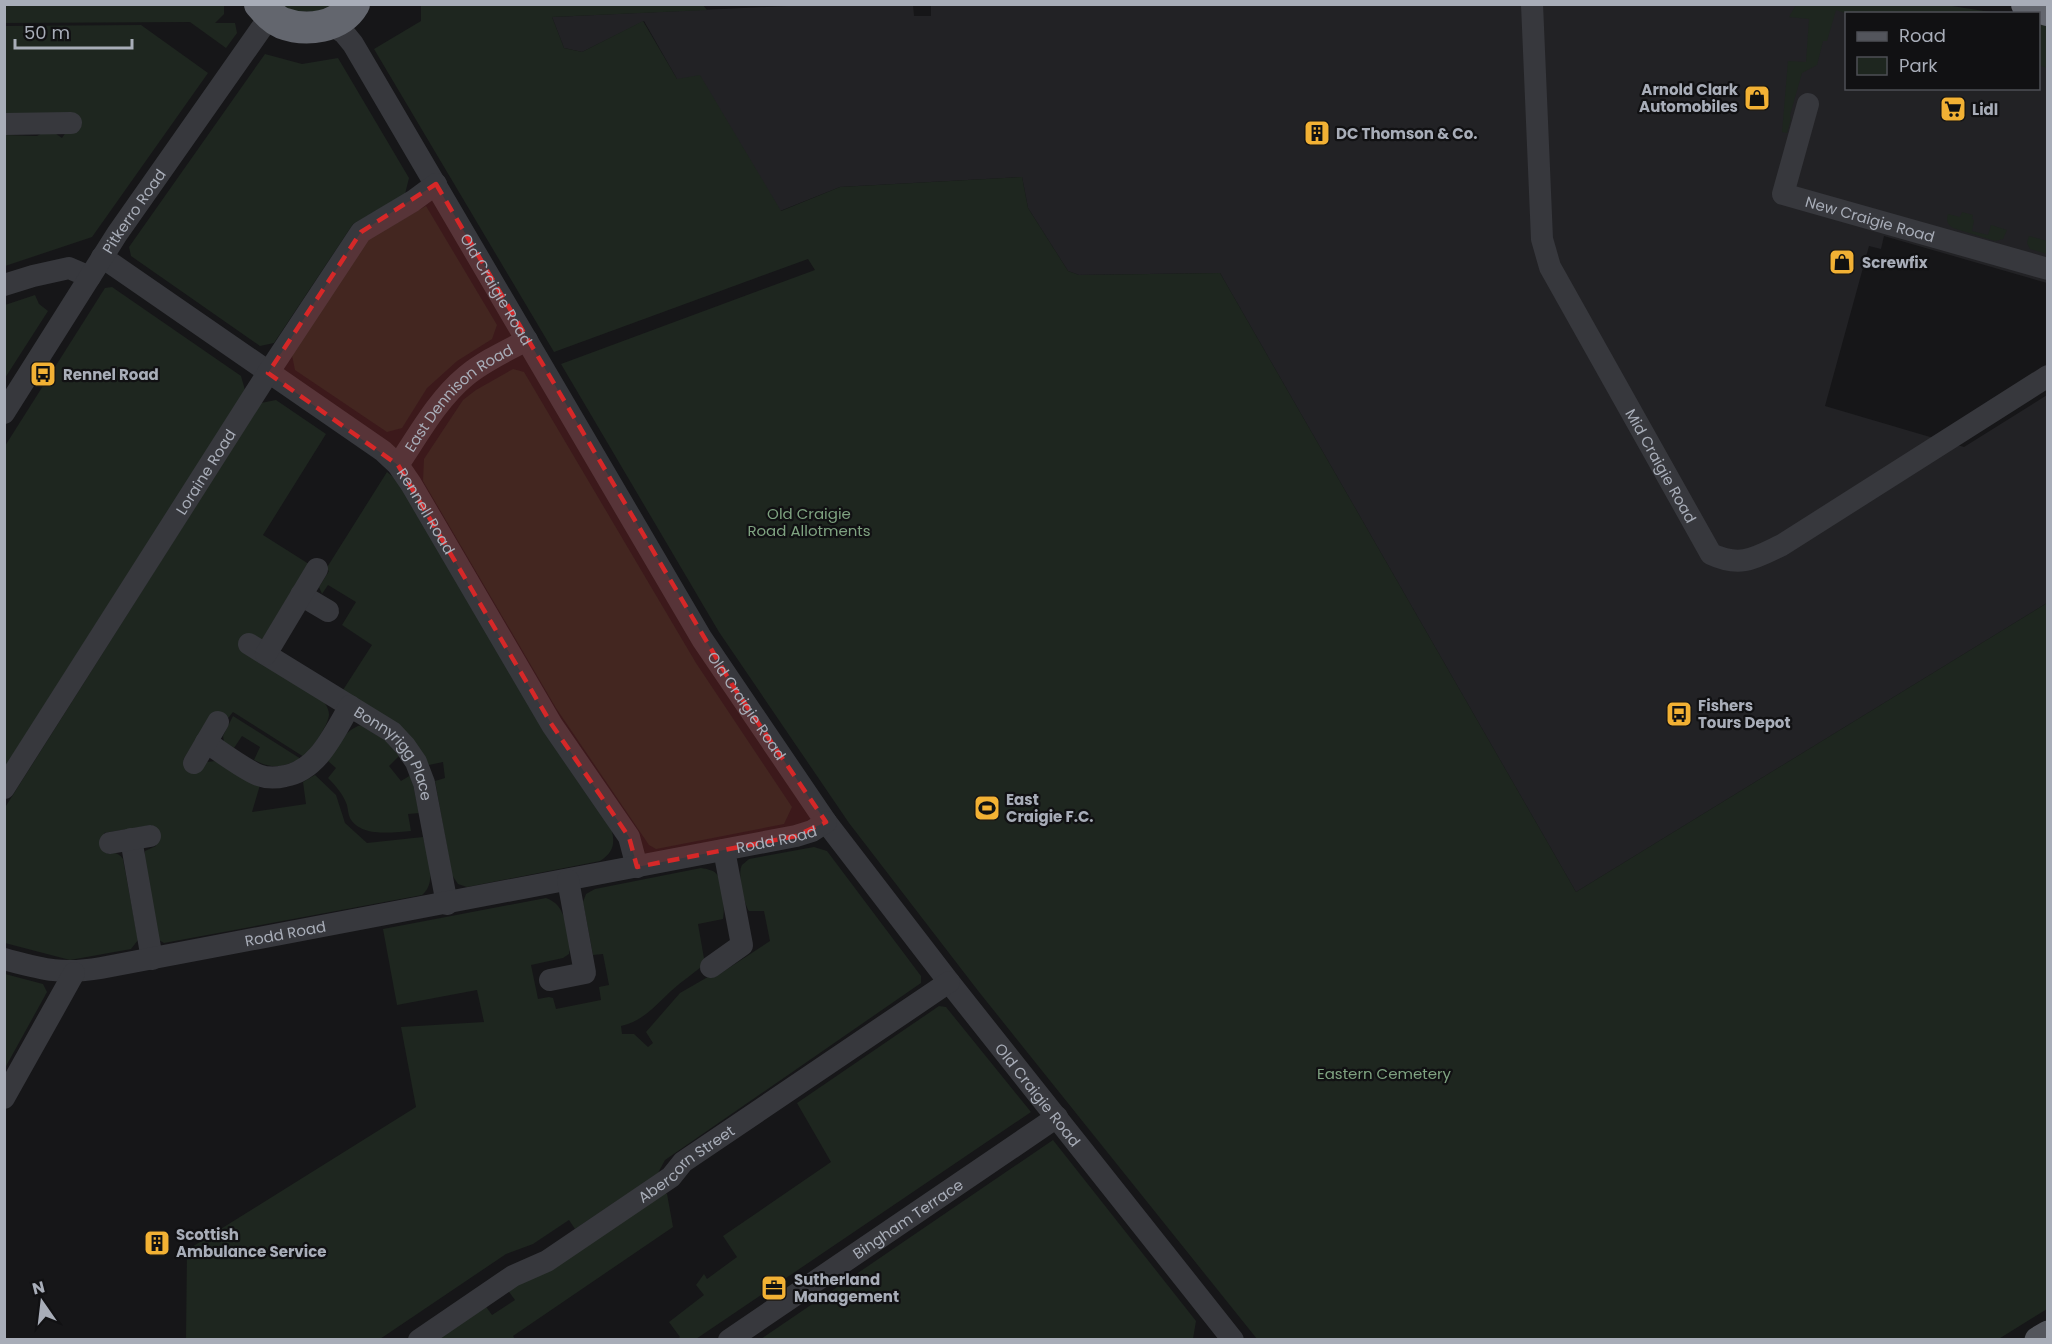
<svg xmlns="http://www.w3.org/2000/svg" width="2052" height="1344" viewBox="0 0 2052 1344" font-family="Poppins,sans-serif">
  <rect width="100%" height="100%" fill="#161618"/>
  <path fill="#222225" d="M 829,4 L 913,5 L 914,16 L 931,16 L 931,4 L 1868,4 L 1905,13 L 1846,14 L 1846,88 L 2038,88 L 2039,46 L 2047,48 L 2047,283 L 1884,236 L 1881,249 L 1869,246 L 1825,406 L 1964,447 L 2047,395 L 2047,603 L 1576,892 L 1220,273 L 1079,275 L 1068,271 L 1028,208 L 1022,177 L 840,187 L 780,211 L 677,79 L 644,21 L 582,52 L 564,48 L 552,17 Z"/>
  <g fill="#1e261f">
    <path d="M 489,4 L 703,5 L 707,10 L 552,17 L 564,48 L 582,52 L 643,21 L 677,79 L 700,75 L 781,211 L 840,187 L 1022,177 L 1028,208 L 1068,271 L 1079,275 L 1220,273 L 1576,892 L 2047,603 L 2047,1309 L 1997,1340 L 1257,1339 L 979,992 L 849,823 L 719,632 L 561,364 L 815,270 L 808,259 L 554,352 L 374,49 L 421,21 L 421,6 Z"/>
    <path d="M 1939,4 L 1997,13 L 1848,14 L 1836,10 L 1827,41 L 1823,41 L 1817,65 L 1802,73 L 1790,115 L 1791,119 L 1787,133 L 1782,132 L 1788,61 L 1806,62 L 1809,19 L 1789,17 L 1796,5 Z"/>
    <path d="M 4,5 L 224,5 L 224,14 L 215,23 L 235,23 L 237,33 L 226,48 L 190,22 L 5,23 Z"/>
    <path d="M 276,5 L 338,5 L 325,12 L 286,11 Z"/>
    <path d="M 2038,22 L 2047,24 L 2047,68 L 2039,65 Z"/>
    <path d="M 141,25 L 208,73 L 92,237 L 5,266 L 5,135 L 37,136 L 49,129 L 62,138 L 77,116 L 5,115 L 4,26 Z"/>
    <path d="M 265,54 L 302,64 L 338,58 L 409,178 L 405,194 L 353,224 L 274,343 L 260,346 L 131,256 L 129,247 Z"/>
    <path d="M 426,206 L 497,325 L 492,339 L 457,361 L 427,388 L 402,428 L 387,432 L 295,370 L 292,355 L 367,240 Z"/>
    <path d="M 1962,212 L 1973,215 L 1972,219 L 1974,220 L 1972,231 L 1988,235 L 1991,225 L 2007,230 L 2003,239 L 1995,241 L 1953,228 C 1947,224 1946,220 1948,214 L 1960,217 Z"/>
    <path d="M 2029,236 L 2047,241 L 2047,254 L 2030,249 L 2027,243 Z"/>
    <path d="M 112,287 L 241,376 L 245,390 L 5,767 L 5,446 L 105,288 Z"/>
    <path d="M 35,295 L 39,304 L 48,311 L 5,378 L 5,305 Z"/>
    <path d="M 513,369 L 524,372 L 696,663 L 792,807 L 784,824 L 656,849 L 649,845 L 556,708 L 423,481 L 424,459 L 463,400 L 476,390 Z"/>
    <path d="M 276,400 L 326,434 L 263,535 L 312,566 L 267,638 L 324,702 C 327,706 329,710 329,715 C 328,726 312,748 304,757 L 233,712 L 225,722 L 212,714 L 183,760 L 200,771 L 207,762 L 215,761 L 260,785 L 252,812 L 306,804 L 303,782 L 315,775 L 336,795 L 345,823 L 367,843 L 423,837 C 427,855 438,882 422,895 L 164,943 L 159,940 L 144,857 L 145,851 L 156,846 L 152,825 L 104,833 L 107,854 C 114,852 119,853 123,859 L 138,940 L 131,949 L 70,960 L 5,943 L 4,809 L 261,403 Z"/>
    <path d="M 387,472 L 397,480 L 612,831 C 615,845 613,852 600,861 L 467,887 L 458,884 L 452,875 L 435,781 L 445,778 L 443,762 L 429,765 L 343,690 L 372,645 L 342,625 L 356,602 L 328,585 L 322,594 L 319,587 L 329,571 L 326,569 Z"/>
    <path d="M 233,716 L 301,759 C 281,767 274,770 254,760 L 260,747 L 242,736 L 234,748 L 224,742 L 223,736 Z"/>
    <path d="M 361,725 L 386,741 L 399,756 L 389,766 L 401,781 L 411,775 L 419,813 L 408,814 L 411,831 C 394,832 361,838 350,818 C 348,814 348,809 347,805 C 343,794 336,786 328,778 L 336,768 L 328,761 C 337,747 344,730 361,725 Z"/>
    <path d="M 814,847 L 827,851 L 921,976 L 921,983 L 665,1160 L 658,1173 L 575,1229 L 569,1220 L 533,1244 L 506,1254 L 380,1339 L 186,1340 L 187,1250 L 416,1107 L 401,1027 L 484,1022 L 477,990 L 397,1005 L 383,929 L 546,898 C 567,905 566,929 570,948 L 569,954 L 563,958 L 531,965 L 538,999 L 549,997 L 553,998 L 556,1009 L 601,1000 L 599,987 L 609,985 L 603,954 L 593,955 L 583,902 L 586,894 L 595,889 L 701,868 C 707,869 715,870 718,876 C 723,884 725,910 723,919 L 698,924 L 705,964 C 694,973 682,981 671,991 C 655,1006 643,1021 621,1026 L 622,1034 L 634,1034 L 648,1047 L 653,1043 L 646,1032 L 680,993 L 713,974 L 715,977 L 770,941 L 764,911 L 749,911 C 744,904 737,873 742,865 C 743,864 748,860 749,859 Z"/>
    <path d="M 5,974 L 43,984 L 47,992 L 5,1068 Z"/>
    <path d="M 939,1006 L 946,1007 L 1031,1112 L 696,1339 L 678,1339 L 680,1337 L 669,1322 L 704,1295 L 696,1285 L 704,1274 L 707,1279 L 737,1257 L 723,1236 L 831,1162 L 797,1103 Z"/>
    <path d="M 1053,1140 L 1196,1321 L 1193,1339 L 761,1339 Z"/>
    <path d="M 661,1191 L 667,1194 L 673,1227 L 513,1336 L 515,1339 L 432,1340 L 484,1304 L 492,1315 L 515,1300 L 507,1289 Z"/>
  </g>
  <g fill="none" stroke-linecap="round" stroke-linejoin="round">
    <g stroke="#37383d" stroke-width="22">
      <path id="s1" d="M 1532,4 L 1542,239 L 1550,267 L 1711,554 C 1741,568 1755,558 1782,545 L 2048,376"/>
      <path id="s2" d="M 330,24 L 344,33 L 353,44 L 702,639 L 826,822 L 949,982 L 1233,1340"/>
      <path id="s3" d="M 1808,104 L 1783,194 L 2048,269"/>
      <path d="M 4,124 L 71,123"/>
      <path id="s4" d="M 102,257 L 383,451 L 398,465 L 411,484 L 552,725 L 629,837 L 637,867"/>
      <path d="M 4,285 L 33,276 L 69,268 L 90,277"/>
      <path id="s5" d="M 4,413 L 117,234 L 270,16"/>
      <path id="s6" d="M 398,465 C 419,434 437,400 466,376 C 484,361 506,351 527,340"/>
      <path d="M 301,595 L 328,611"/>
      <path id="s7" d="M 249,644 L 392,732 L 405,746 L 416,762 L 424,783 L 447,904"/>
      <path d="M 266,654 L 317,569"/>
      <path d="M 206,742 C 221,752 242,768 258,775 C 266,778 277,778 285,776 C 319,770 334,732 350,706"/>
      <path d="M 194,763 L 218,722"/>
      <path id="s8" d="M 4,788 L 268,373 L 361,232 L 413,201 L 436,184"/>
      <path d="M 131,839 L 152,959"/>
      <path d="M 110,843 L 150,836"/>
      <path id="s9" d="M 4,959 C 42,969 61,975 101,968 L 796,836 L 812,831 L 826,822"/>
      <path d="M 711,967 L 742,945 L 724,850"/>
      <path d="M 550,980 L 585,973 L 568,880"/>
      <path d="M 4,1098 L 74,973"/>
      <path id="s10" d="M 419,1340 L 513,1276 L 547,1261 L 671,1177 L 683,1162 L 949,982"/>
      <path id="s11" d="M 729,1340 L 1057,1117"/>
    </g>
    <path stroke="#53555c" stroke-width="27" d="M 2038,1340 L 2048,1334"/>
    <g stroke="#63666e" stroke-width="32">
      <path d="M 260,4 C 267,12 273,19 282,23 C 306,32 340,28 354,4"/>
      <path d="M 2027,4 L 2048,10"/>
    </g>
  </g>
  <path fill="#d62828" fill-opacity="0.2" stroke="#d62828" stroke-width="4.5" stroke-dasharray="12 8" stroke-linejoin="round" d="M 436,184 L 733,686 L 826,822 L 796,836 L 637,867 L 629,837 L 552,725 L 398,465 L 268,373 L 361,232 Z"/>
  <defs>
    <g id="shop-square" transform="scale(1.35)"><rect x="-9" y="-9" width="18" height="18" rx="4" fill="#f2b134" stroke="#111113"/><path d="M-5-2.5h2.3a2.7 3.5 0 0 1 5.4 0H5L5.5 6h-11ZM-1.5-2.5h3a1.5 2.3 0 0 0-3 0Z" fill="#111"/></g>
    <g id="supermarket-square" transform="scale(1.35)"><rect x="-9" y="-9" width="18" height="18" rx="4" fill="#f2b134" stroke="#111113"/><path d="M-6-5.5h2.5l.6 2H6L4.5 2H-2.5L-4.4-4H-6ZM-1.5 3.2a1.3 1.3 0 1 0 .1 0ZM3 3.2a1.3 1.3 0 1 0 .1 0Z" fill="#111"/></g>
    <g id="building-square" transform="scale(1.35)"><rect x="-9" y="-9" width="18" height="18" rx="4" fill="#f2b134" stroke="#111113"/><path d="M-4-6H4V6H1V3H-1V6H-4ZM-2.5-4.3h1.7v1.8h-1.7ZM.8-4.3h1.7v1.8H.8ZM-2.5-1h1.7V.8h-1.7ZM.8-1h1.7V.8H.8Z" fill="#111"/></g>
    <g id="bus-square" transform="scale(1.35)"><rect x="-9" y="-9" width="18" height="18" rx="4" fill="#f2b134" stroke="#111113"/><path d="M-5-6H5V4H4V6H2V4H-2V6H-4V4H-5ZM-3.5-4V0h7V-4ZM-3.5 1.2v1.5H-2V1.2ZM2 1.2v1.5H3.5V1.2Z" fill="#111"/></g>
    <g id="stadium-square" transform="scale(1.35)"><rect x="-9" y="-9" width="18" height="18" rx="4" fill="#f2b134" stroke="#111113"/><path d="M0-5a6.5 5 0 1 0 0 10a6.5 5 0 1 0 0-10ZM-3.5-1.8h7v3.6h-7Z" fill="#111"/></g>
    <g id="office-square" transform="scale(1.35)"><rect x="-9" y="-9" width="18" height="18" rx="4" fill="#f2b134" stroke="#111113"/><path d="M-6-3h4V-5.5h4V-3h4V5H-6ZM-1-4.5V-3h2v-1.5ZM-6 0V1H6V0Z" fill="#111"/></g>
  </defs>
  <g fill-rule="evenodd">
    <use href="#shop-square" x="1757" y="98"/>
    <use href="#supermarket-square" x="1953" y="109"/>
    <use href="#building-square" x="1317" y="133"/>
    <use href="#shop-square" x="1842" y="262"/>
    <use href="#bus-square" x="43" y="374"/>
    <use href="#bus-square" x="1679" y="714"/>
    <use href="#stadium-square" x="987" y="808"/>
    <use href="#building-square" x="157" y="1243"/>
    <use href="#office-square" x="774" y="1288"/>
  </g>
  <g text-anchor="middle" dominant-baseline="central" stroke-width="4.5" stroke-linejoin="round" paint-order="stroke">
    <g font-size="15" font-weight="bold" fill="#a8adb8" stroke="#111113" text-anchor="start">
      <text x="1738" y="89" text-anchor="end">Arnold Clark<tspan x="1738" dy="17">Automobiles</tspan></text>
      <text x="1972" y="109">Lidl</text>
      <text x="1336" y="133">DC Thomson &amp; Co.</text>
      <text x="1862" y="262">Screwfix</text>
      <text x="63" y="374">Rennel Road</text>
      <text x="1698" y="705">Fishers<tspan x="1698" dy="17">Tours Depot</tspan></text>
      <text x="1006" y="799">East<tspan x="1006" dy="17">Craigie F.C.</tspan></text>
      <text x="176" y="1234">Scottish<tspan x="176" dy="17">Ambulance Service</tspan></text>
      <text x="794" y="1279">Sutherland<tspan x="794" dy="17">Management</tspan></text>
    </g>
    <g font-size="15" fill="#a8adb8" stroke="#111113">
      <text stroke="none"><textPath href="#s5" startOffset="240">Pitkerro Road</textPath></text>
      <text stroke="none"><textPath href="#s3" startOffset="184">New Craigie Road</textPath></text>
      <text stroke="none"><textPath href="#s2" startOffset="315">Old Craigie Road</textPath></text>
      <text stroke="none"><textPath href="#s6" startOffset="92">East Dennison Road</textPath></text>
      <text stroke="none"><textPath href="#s1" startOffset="492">Mid Craigie Road</textPath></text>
      <text stroke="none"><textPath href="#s8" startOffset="375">Loraine Road</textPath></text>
      <text stroke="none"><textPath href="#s4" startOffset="416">Rennell Road</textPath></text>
      <text stroke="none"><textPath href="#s2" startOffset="801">Old Craigie Road</textPath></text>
      <text stroke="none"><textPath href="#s7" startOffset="186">Bonnyrigg Place</textPath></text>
      <text stroke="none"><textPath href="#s9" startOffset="786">Rodd Road</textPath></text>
      <text stroke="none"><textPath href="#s9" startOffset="286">Rodd Road</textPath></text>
      <text stroke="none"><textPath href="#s2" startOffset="1287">Old Craigie Road</textPath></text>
      <text stroke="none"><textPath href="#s10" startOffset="321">Abercorn Street</textPath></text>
      <text stroke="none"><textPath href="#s11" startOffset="216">Bingham Terrace</textPath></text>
    </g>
    <g font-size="15" fill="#7fa381" stroke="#111113">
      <text x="809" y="513">Old Craigie<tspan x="809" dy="17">Road Allotments</tspan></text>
      <text x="1384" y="1073">Eastern Cemetery</text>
    </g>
  </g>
  <rect width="2052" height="1344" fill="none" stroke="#a8adb8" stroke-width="12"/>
  <rect x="1845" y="12" width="195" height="78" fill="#111113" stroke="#4d4f55" stroke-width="1.5"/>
  <rect x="1857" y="32" width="30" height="9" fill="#53555c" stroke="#4d4f55" stroke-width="1.5"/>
  <text x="1899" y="42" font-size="18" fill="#a8adb8">Road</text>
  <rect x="1857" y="57" width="30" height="18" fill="#1e261f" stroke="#4d4f55" stroke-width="1.5"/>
  <text x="1899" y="72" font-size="18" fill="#a8adb8">Park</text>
  <g transform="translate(42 1302) rotate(346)" stroke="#111113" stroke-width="4.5" paint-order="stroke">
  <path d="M0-4.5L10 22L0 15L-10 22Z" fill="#a8adb8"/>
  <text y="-9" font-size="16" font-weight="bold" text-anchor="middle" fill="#a8adb8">N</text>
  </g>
  <path d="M15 39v9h117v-9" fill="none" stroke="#a8adb8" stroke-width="3"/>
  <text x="24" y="39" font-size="18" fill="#a8adb8" stroke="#111113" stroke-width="4.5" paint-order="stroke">50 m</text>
</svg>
